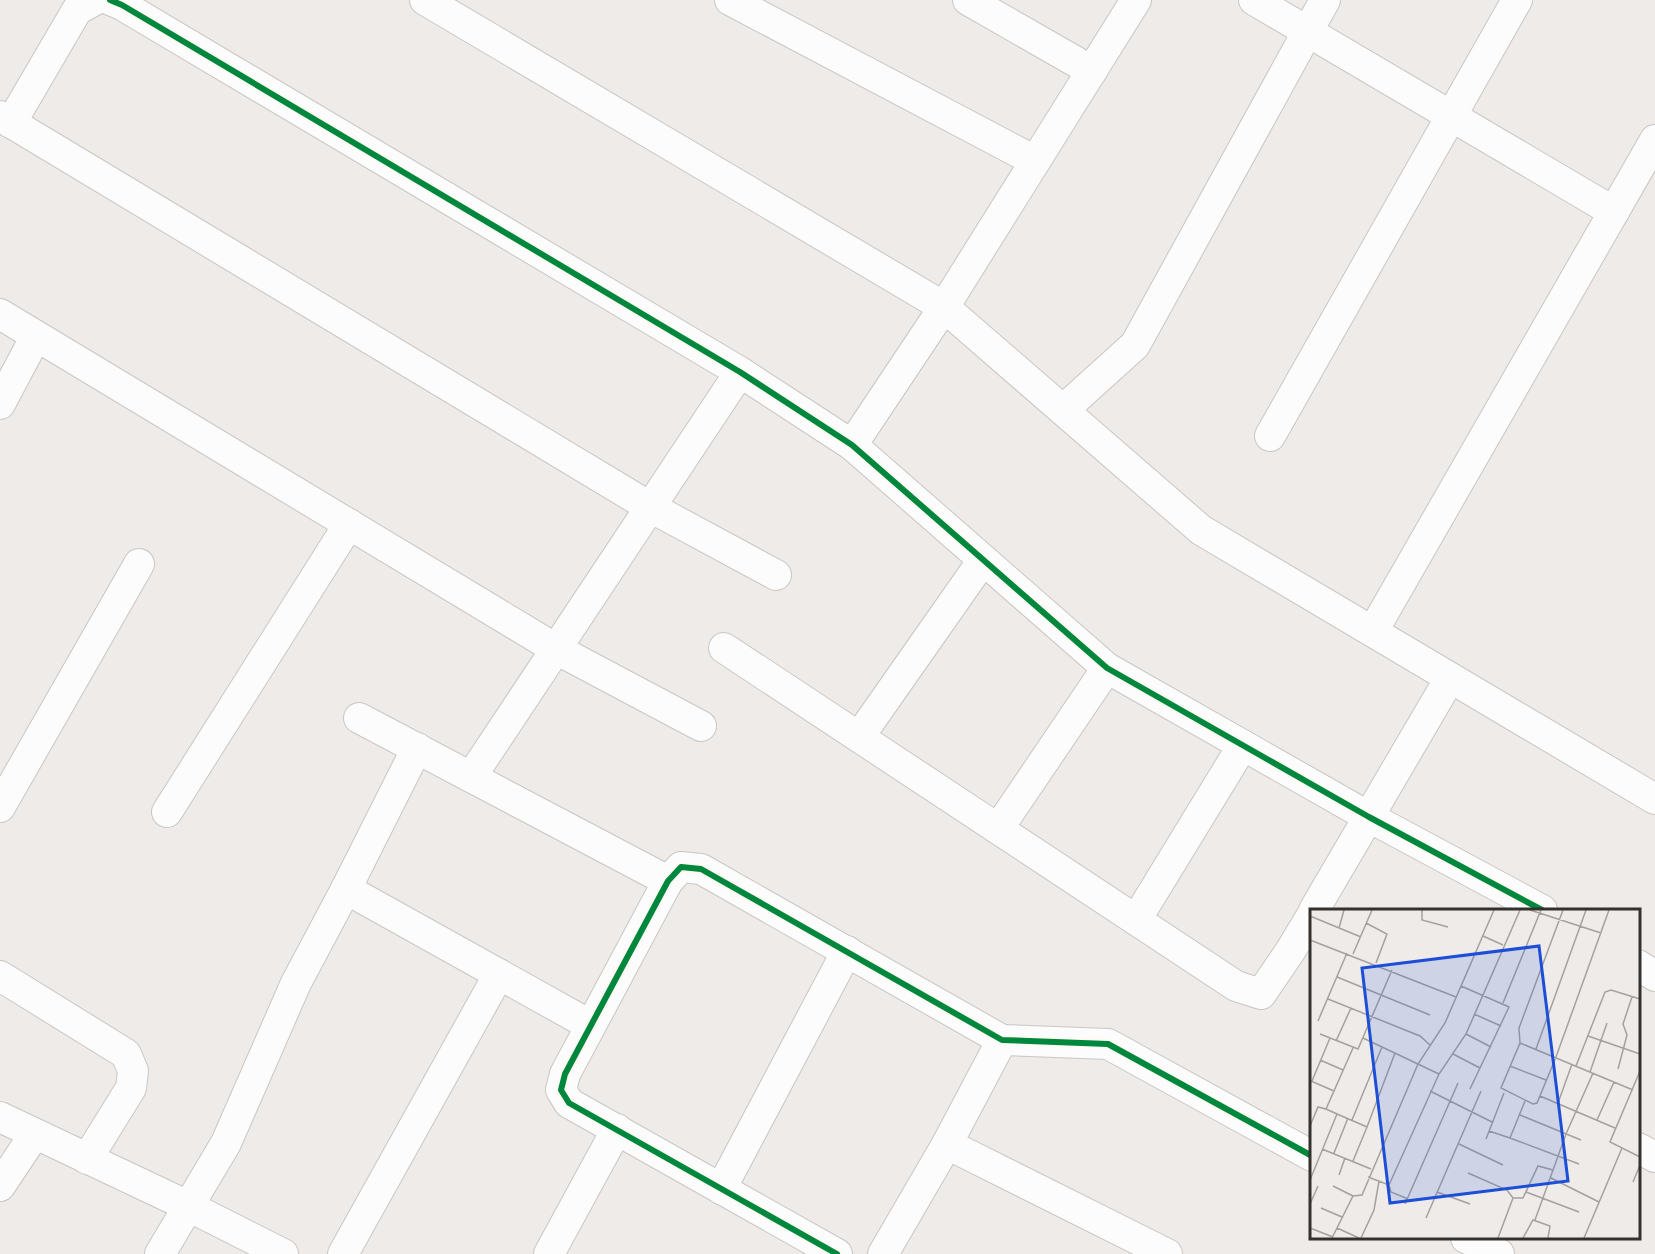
<svg xmlns="http://www.w3.org/2000/svg" width="1655" height="1254" viewBox="0 0 1655 1254" font-family="'Sofia Sans Condensed',sans-serif">
  <rect width="100%" height="100%" fill="#eeebe8"/>
  <g fill="none" stroke-linecap="round" stroke-linejoin="round">
    <g stroke="#c9c6c3" stroke-width="32">
      <g id="street">
        <path d="M 110,0 L 122,5 L 740,372 L 852,445 L 1107,668 L 1369,817 L 1542,910"/>
        <path d="M 425,0 L 944,307 L 1201,530 L 1655,799"/>
        <path d="M 730,0 L 1035,161"/>
        <path d="M 968,0 L 1092,71"/>
        <path d="M 1254,0 L 1614,212"/>
        <path d="M 0,116 L 650,507 L 776,575"/>
        <path d="M 11,123 L 77,10 L 95,0"/>
        <path d="M 0,314 L 556,649 L 701,726"/>
        <path d="M 0,404 L 36,336"/>
        <path d="M 1063,410 L 1135,345 L 1325,0"/>
        <path d="M 1270,436 L 1517,0"/>
        <path d="M 852,445 L 944,307 L 1136,0"/>
        <path d="M 1373,631 L 1655,140"/>
        <path d="M 724,648 L 1236,986 L 1261,994 L 1291,950 L 1312,915"/>
        <path d="M 359,718 L 668,881"/>
        <path d="M 859,737 L 983,560"/>
        <path d="M 471,777 L 740,372"/>
        <path d="M 0,807 L 139,564"/>
        <path d="M 167,812 L 349,524"/>
        <path d="M 998,829 L 1107,668"/>
        <path d="M 346,889 L 417,748"/>
        <path d="M 1314,910 L 1450,678"/>
        <path d="M 1136,920 L 1243,745"/>
        <path d="M 1638,965 L 1655,976"/>
        <path d="M 0,976 L 126,1054 L 133,1071 L 131,1088 L 87,1159"/>
        <path d="M 0,1117 L 188,1206 L 283,1254"/>
        <path d="M 947,1144 L 1167,1254"/>
        <path d="M 1638,1148 L 1655,1157"/>
        <path d="M 0,1186 L 34,1135"/>
        <path d="M 721,1189 L 847,951"/>
        <path d="M 1466,1238 L 1499,1254"/>
        <path d="M 160,1254 L 226,1143 L 296,983 L 346,889 L 590,1025"/>
        <path d="M 343,1254 L 499,974"/>
        <path d="M 549,1254 L 617,1129"/>
        <path d="M 837,1254 L 569,1103 L 561,1090 L 565,1074 L 668,881 L 681,867 L 701,869 L 1002,1040 L 1108,1044 L 1312,1156"/>
        <path d="M 883,1254 L 947,1144 L 1002,1040"/>
      </g>
    </g>
    <use href="#street" stroke="#fcfcfc" stroke-width="30"/>
    <g stroke="#fef9f3" stroke-width="10">
      <g id="cycleway">
        <path d="M 110,0 L 122,5 L 740,372 L 852,445 L 1107,668 L 1369,817 L 1542,910"/>
        <path d="M 837,1254 L 569,1103 L 561,1090 L 565,1074 L 668,881 L 681,867 L 701,869 L 1002,1040 L 1108,1044 L 1312,1156"/>
      </g>
    </g>
    <use href="#cycleway" stroke="#00873e" stroke-width="6"/>
  </g>
  <g transform="translate(1310 909)">
    <rect width="330" height="330" fill="#eeebe8"/>
    <path fill="none" stroke="#a4a19e" stroke-width="1.5" d="M 112,1 L 112,11 L 138,18M 220,1 L 291,24M 253,1 L 209,119 L 210,134 L 191,179 L 223,195 L 227,194 L 246,148 L 299,1M 0,7 L 51,28M 56,14 L 77,25 L 66,54M 29,19 L 34,1M 173,27 L 193,36M 0,31 L 146,88M 43,45 L 62,1M 27,68 L 120,106M 151,77 L 199,98 L 160,180M 18,90 L 110,127 L 120,136M 193,94 L 231,1M 164,105 L 191,117M 8,112 L 37,44M 10,125 L 48,140 L 82,61M 156,125 L 181,138M 278,127 L 330,145M 53,129 L 129,165M 26,132 L 41,99M 210,134 L 323,181M 226,140 L 276,1M 143,145 L 170,159M 10,151 L 33,161M 200,157 L 236,171M 266,157 L 295,83 L 301,81 L 330,90M 308,160 L 317,126 L 313,115 L 322,88M 330,162 L 300,233 L 330,248M 280,163 L 297,114M 1,172 L 24,182M 2,172 L 20,129M 120,182 L 182,213M 230,187 L 305,219M 215,192 L 200,229 L 269,255M 248,194 L 262,155M 27,205 L 57,218 L 43,252M 210,206 L 271,231M 42,211 L 72,138M 287,211 L 304,173M 0,217 L 8,198 L 16,200 L 43,139M 57,218 L 85,144M 179,222 L 200,229M 176,230 L 194,184M 149,235 L 193,256M 12,240 L 61,260M 24,244 L 38,209M 158,264 L 197,281 L 203,289M 29,266 L 35,249M 58,268 L 79,276M 241,269 L 289,293M 0,271 L 27,205 L 16,200M 323,273 L 330,256M 23,277 L 43,287M 127,283 L 160,295M 216,283 L 269,303M 98,290 L 81,283 L 79,276 L 129,165 L 156,125 L 210,1M 0,295 L 8,277M 95,295 L 148,174M 11,299 L 32,308M 116,309 L 171,182M 225,311 L 256,225 L 283,164M 0,319 L 23,328M 27,319 L 49,329M 22,329 L 43,287 L 52,286 L 108,155 L 135,114 L 184,1M 51,329 L 64,301 L 69,272M 188,329 L 203,289 L 213,289 L 228,257 L 243,261M 213,329 L 223,311 L 240,317 L 238,329M 274,329 L 312,239"/>
    <path fill="#1d4ed8" fill-opacity="0.15" stroke="#1d4ed8" stroke-width="3" d="M 229,37 L 258,272 L 80,294 L 52,59 Z"/>
    <rect width="330" height="330" fill="none" stroke="#34312e" stroke-width="3"/>
  </g>
</svg>
